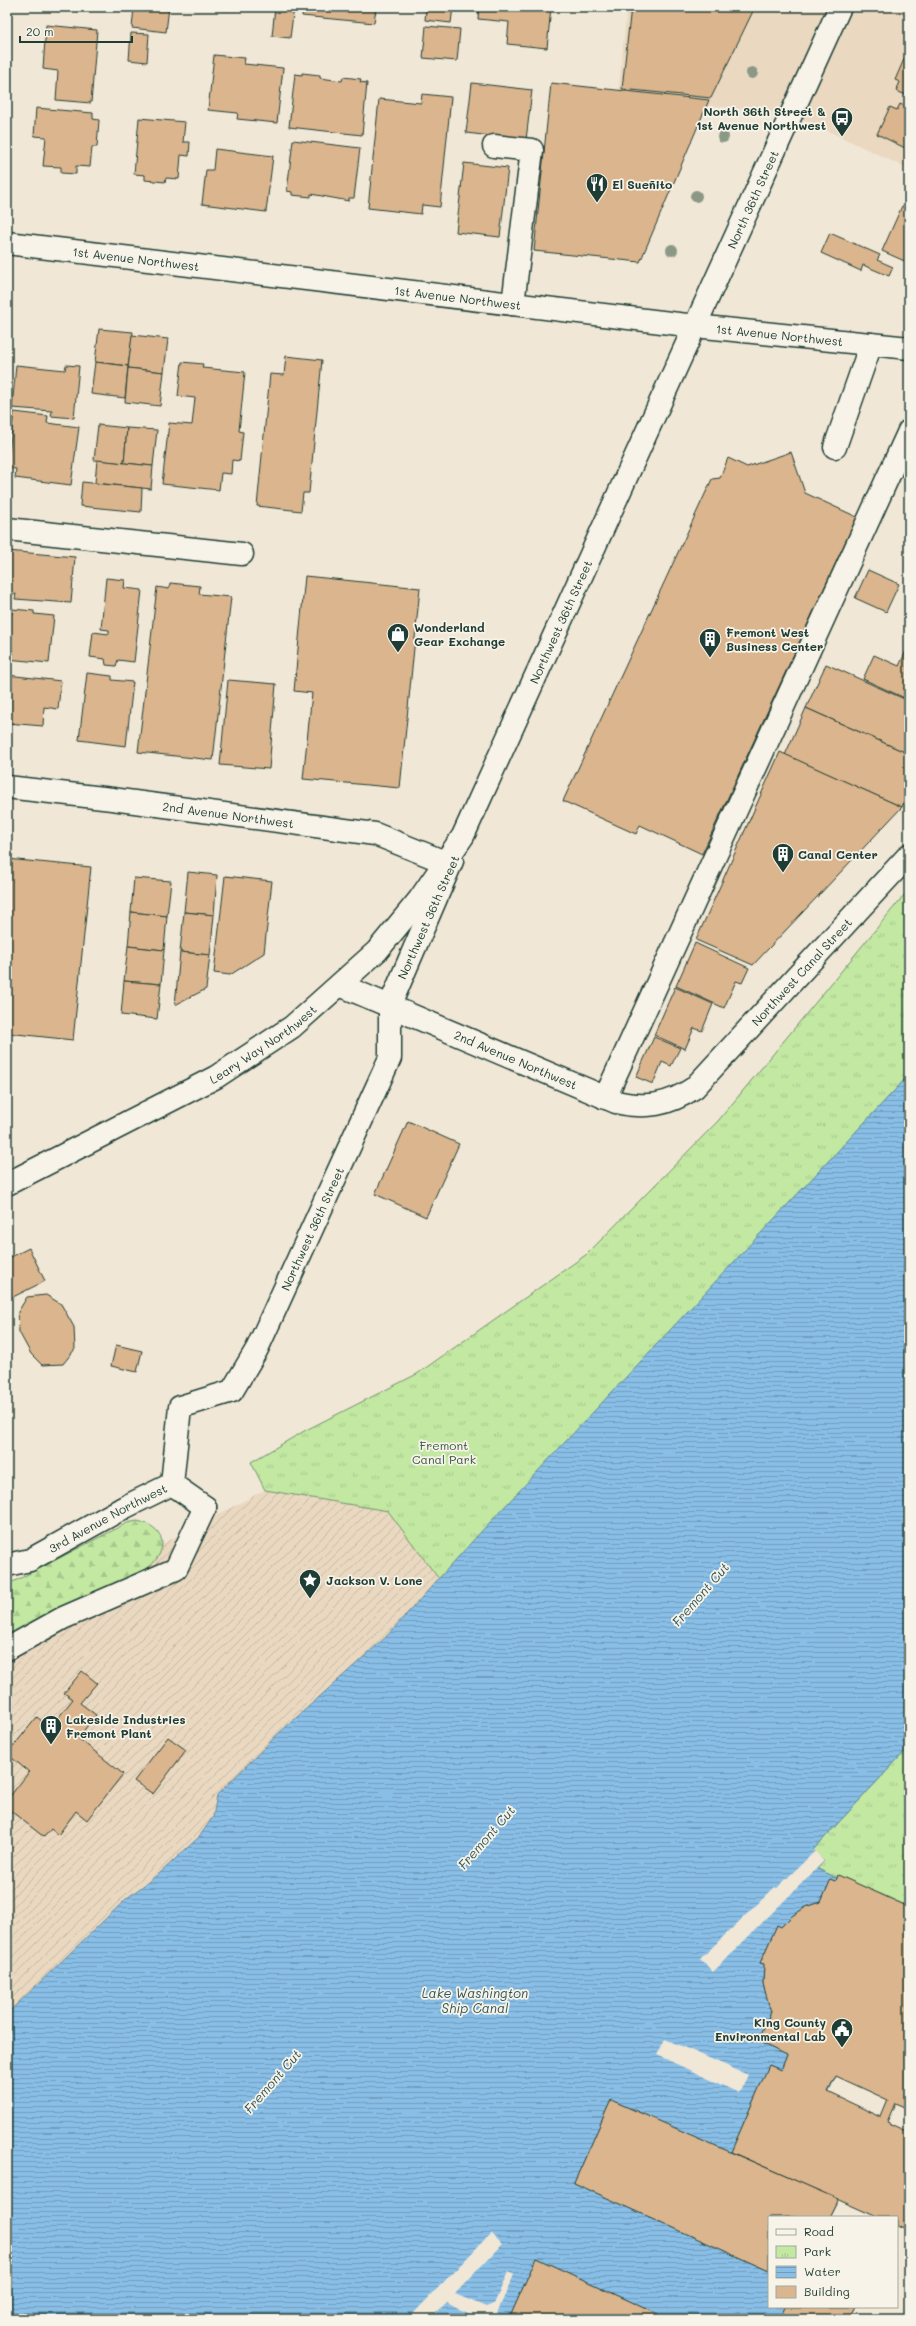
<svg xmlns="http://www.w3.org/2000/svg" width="916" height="2326" viewBox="0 0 916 2326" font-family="Mali,sans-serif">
  <defs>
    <pattern id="industrial-furrows" width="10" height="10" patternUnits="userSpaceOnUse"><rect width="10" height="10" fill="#ead8c0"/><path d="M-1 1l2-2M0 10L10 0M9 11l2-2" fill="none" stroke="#c8baa6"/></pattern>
    <pattern id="forest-firs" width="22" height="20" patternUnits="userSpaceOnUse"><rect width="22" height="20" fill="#c2e8a2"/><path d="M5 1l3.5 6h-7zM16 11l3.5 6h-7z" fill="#a6c88c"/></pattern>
    <pattern id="park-tufts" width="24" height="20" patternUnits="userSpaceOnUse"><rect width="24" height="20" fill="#c2e8a2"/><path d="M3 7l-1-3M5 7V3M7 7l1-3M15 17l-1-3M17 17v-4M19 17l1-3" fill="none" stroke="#a6c88c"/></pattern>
    <pattern id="water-rules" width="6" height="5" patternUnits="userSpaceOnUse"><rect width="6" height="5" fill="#89bfe7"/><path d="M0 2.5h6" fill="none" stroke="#6f9cbc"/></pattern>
  </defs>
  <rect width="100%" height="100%" fill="#f1e7d6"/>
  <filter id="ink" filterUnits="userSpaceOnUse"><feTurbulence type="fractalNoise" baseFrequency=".025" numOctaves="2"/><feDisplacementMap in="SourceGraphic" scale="8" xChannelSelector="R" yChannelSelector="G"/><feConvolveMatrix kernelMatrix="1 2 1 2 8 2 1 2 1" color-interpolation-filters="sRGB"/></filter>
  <g filter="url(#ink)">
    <path fill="#ead8c0" d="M 627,7 L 909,7 L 909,169 L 792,114 L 618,97 Z"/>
    <path fill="url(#industrial-furrows)" d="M 265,1490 L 388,1511 L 439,1579 L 386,1637 L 217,1795 L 213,1817 L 199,1837 L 160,1873 L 127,1898 L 7,2014 L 7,1625 Z"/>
    <path fill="url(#forest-firs)" stroke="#70926b" d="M 137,1521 C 165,1526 170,1549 149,1567 L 7,1640 L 7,1585 L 127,1523 Z"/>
    <g fill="url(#park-tufts)" stroke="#70926b">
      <path d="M 909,889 L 909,1075 L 439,1579 L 388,1511 L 265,1490 L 251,1462 L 306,1430 L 417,1374 L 587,1254 L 718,1121 Z"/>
      <path d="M 909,1747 L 909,1907 L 839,1876 L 837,1878 L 816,1868 L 824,1861 L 813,1850 Z"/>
    </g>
    <path fill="url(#water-rules)" stroke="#5f8b9f" d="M 909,1075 L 909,1747 L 813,1850 L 824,1861 L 817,1869 L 837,1878 L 836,2076 L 790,2178 L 838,2199 L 829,2217 L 769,2217 L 769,2307 L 856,2307 L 850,2319 L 7,2319 L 7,2014 L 127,1898 L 160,1873 L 199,1837 L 213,1817 L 217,1795 L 278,1734 L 386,1637 L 478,1535 Z"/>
    <g fill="#f1e7d6">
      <path d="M 815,1851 L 824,1861 L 713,1972 L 700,1959 L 775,1887 L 777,1888 Z"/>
      <path d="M 665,2039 L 748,2075 L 739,2093 L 657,2055 Z"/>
      <path d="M 491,2233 L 502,2244 L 455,2294 L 486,2307 L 494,2304 L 508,2272 L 514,2275 L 497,2313 L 509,2319 L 479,2319 L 447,2302 L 430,2319 L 408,2319 Z"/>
    </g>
    <g fill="#dbb58d" stroke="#1f3d34" fill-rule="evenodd">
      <path d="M 134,7 L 169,7 L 166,32 L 132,28 Z"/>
      <path d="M 214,7 L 228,7 L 227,10 L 214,8 Z"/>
      <path d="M 275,7 L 294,7 L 290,38 L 272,36 Z"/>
      <path d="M 303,7 L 376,7 L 374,23 L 302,16 Z"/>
      <path d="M 395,7 L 453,7 L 451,23 L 425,20 L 426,10 Z"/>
      <path d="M 479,7 L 551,7 L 547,48 L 507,44 L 509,22 L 478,19 Z"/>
      <path d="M 631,7 L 755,7 L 711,98 L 622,89 Z"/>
      <path d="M 46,25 L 97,30 L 91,103 L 56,100 L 58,71 L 43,69 Z"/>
      <path d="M 426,26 L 460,29 L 457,61 L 423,58 Z"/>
      <path d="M 131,33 L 149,34 L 147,62 L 129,60 Z"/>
      <path d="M 908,50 L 909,50 L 909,96 L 896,91 L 900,82 L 895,80 Z"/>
      <path d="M 214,55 L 245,58 L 244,64 L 283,68 L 277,123 L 237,119 L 238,113 L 208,110 Z"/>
      <path d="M 302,73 L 320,75 L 320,78 L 342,81 L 343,77 L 361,79 L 360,82 L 367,83 L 362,135 L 289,127 L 295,74 L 302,75 Z"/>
      <path d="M 472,83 L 532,90 L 526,140 L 466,133 Z"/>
      <path d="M 551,83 L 709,100 L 640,262 L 534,251 Z"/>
      <path d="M 422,94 L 451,97 L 440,207 L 422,205 L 421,214 L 368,208 L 379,99 L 421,103 Z"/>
      <path d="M 900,104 L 909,108 L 909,150 L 877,134 L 890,107 L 897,110 Z"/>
      <path d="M 36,108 L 93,113 L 93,119 L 99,120 L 97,147 L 92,147 L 90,167 L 76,166 L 76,174 L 61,173 L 61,167 L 43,166 L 46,137 L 34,136 Z"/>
      <path d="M 139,118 L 185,122 L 183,142 L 190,142 L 189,156 L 181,155 L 179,179 L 166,178 L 165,182 L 145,180 L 145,175 L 134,174 Z"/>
      <path d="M 293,140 L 360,148 L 354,198 L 349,198 L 349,201 L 311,194 L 311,197 L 292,195 L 292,192 L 287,191 Z"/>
      <path d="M 215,149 L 273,156 L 266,212 L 202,204 L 206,170 L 213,170 Z"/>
      <path d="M 464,163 L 508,168 L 500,237 L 456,232 Z"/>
      <path d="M 902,206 L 909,209 L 909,263 L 882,251 Z"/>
      <path d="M 830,233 L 880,255 L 877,260 L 893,267 L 889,276 L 863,265 L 861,271 L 821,253 Z"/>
      <path d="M 99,329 L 133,332 L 128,366 L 95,362 Z"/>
      <path d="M 132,335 L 168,339 L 164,372 L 128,368 Z"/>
      <path d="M 286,356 L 322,360 L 309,493 L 303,493 L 301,511 L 257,506 L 270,374 L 284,375 Z"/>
      <path d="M 95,362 L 128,366 L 125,398 L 91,394 Z"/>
      <path d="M 182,362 L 203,364 L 202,368 L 245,372 L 239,431 L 243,432 L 240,461 L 232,460 L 231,474 L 221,473 L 219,490 L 162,484 L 169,423 L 192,425 L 195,398 L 178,396 Z"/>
      <path d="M 16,365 L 65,370 L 66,365 L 79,366 L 74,418 L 51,416 L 52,411 L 12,408 Z"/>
      <path d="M 128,368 L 164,372 L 160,406 L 125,402 Z"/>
      <path d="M 14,412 L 48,416 L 47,423 L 79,427 L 71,485 L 15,478 L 16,469 L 7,468 Z"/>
      <path d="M 98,425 L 127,428 L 124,463 L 94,460 Z"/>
      <path d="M 127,428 L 157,430 L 153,466 L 124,463 Z"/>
      <path d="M 791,452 L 805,493 L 857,517 L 702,854 L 640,825 L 636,834 L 563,801 L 712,479 L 720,478 L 728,458 L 747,467 Z"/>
      <path d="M 97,460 L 153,466 L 151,489 L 95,483 Z"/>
      <path d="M 82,482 L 142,488 L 141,512 L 80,506 Z"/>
      <path d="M 7,551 L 75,557 L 71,603 L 15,599 L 16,594 L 7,594 Z"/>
      <path d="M 868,570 L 899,584 L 886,612 L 855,598 Z"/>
      <path d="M 305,576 L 420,588 L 400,788 L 303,779 L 312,693 L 294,691 Z"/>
      <path d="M 106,578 L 125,580 L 124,588 L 142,590 L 134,662 L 118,660 L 116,666 L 106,665 L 105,659 L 90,657 L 93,632 L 109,634 L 109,630 L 101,629 Z"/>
      <path d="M 170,583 L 200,586 L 199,594 L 231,597 L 213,760 L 138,752 L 157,587 L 169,589 Z"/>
      <path d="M 12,609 L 34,611 L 34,614 L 54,616 L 49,663 L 7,659 L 7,614 L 12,614 Z"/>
      <path d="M 908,647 L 909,700 L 863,679 L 874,655 L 899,666 Z"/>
      <path d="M 826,664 L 909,701 L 909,754 L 806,708 Z"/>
      <path d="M 87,673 L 112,676 L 112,680 L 133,682 L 126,746 L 79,740 Z"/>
      <path d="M 7,675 L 61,681 L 58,709 L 44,707 L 43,726 L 7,723 Z"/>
      <path d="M 228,680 L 276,684 L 269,769 L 220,765 Z"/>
      <path d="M 806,708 L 909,754 L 909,792 L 902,807 L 785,755 Z"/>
      <path d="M 780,752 L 902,807 L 753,965 L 696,940 Z"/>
      <path d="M 7,859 L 91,867 L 73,1040 L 7,1033 Z"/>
      <path d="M 188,872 L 217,875 L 214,915 L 184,912 Z"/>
      <path d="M 225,876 L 272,881 L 264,953 L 230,975 L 214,973 Z"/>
      <path d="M 134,878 L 171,881 L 167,916 L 131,912 Z"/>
      <path d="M 131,912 L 167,916 L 164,950 L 128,946 Z"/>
      <path d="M 184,912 L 214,915 L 210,955 L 180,952 Z"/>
      <path d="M 695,943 L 749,968 L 742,983 L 736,981 L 724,1008 L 676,986 Z"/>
      <path d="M 128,946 L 164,950 L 161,984 L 124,981 Z"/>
      <path d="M 180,952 L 210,955 L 206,989 L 175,1005 Z"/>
      <path d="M 124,981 L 161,984 L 157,1019 L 121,1015 Z"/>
      <path d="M 675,987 L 713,1004 L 702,1031 L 694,1028 L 685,1049 L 654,1035 Z"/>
      <path d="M 654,1037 L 680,1048 L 671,1066 L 662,1062 L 653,1084 L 636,1077 Z"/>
      <path d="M 408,1121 L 459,1144 L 426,1217 L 375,1194 Z"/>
      <path d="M 29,1248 L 45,1281 L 7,1300 L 7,1259 Z"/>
      <path d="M 46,1295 L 61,1304 L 74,1327 L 75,1349 L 63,1364 L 42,1365 L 31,1354 L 19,1332 L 18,1312 L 27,1297 Z"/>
      <path d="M 116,1345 L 142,1351 L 137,1372 L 111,1366 Z"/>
      <path d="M 82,1671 L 97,1683 L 80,1703 L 96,1715 L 78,1738 L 123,1774 L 87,1820 L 76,1811 L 58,1835 L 51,1829 L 44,1837 L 7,1808 L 7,1800 L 29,1772 L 7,1754 L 37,1717 L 50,1728 L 73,1699 L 64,1693 Z"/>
      <path d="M 168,1737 L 186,1750 L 153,1794 L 134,1781 Z"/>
      <path d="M 838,1875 L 909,1907 L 909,2109 L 895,2103 L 887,2122 L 909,2132 L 909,2231 L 897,2226 L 897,2217 L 877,2217 L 731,2152 L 769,2065 L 781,2070 L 787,2055 L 763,2044 L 767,2037 L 761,2034 L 771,2012 L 763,1984 L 764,1964 L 760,1963 L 777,1925 L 781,1927 L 792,1916 L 806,1907 L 821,1902 L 831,1879 L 836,1881 ZM 836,2076 L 888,2100 L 881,2117 L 828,2092 Z"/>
      <path d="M 611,2100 L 838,2199 L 829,2217 L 769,2217 L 769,2271 L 574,2183 Z"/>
      <path d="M 536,2258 L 658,2314 L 659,2319 L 509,2319 Z"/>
      <path d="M 786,2307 L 856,2307 L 850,2319 L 781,2319 Z"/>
    </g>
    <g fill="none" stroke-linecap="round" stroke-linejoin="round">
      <g stroke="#1f3d34" stroke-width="25">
        <g id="service">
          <path d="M 494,146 L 532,150 L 513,304"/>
          <path d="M 835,447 L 871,344"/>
          <path d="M 7,529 L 242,554"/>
          <path d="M 605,1098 L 909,431"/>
          <path d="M 7,1649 L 63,1618 L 176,1569 L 205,1507"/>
        </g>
      </g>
      <g stroke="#1f3d34" stroke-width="25">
        <g id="minor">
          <path id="s1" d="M 7,243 L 695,326 L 909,348"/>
          <path id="s2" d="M 7,787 L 112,799 L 375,834 L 445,862"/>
          <path id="s3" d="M 340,985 L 616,1102 C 646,1109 669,1105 694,1088 L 909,855"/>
          <path id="s4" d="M 172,1484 L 180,1407 L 232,1391 L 257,1349 L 390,1058 L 390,1005 L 452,861"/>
          <path id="s5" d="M 7,1565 L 30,1560 L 125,1507 L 172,1484 L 205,1507"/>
        </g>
      </g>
      <g stroke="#1f3d34" stroke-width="25">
        <g id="secondary">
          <path id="s6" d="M 7,1184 L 216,1077 L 292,1027 L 377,951 L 419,900 L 463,836 L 840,7"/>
        </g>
      </g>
      <use href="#service" stroke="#f7f3e8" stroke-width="22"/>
      <use href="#minor" stroke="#f7f3e8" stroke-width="22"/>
      <use href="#secondary" stroke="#f7f3e8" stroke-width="22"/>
    </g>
    <g fill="#8b9886">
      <circle cx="752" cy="73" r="6"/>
      <circle cx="723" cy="137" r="6"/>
      <circle cx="696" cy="196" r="6"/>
      <circle cx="672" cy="250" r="6"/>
    </g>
  </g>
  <defs>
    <g id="bus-pin" transform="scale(1.15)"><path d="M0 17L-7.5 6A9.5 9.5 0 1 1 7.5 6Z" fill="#1f3d34" stroke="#f7f3e8"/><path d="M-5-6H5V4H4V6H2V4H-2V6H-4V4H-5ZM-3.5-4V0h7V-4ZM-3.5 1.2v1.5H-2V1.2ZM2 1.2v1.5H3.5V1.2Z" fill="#fff"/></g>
    <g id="restaurant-pin" transform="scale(1.15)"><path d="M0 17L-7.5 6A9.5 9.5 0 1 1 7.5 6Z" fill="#1f3d34" stroke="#f7f3e8"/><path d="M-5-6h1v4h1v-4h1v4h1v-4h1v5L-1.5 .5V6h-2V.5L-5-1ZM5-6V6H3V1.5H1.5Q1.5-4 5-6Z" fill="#fff"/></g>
    <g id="shop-pin" transform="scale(1.15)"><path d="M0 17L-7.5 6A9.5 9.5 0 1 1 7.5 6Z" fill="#1f3d34" stroke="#f7f3e8"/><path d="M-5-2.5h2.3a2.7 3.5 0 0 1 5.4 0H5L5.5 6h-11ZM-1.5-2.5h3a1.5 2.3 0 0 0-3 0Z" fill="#fff"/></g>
    <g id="building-pin" transform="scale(1.15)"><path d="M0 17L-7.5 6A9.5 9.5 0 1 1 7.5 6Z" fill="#1f3d34" stroke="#f7f3e8"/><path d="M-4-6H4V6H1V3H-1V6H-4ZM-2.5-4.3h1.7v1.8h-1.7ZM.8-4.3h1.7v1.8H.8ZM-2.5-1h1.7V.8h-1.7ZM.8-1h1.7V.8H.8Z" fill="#fff"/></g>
    <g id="sight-pin" transform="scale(1.15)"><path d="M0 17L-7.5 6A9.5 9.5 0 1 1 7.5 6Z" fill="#1f3d34" stroke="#f7f3e8"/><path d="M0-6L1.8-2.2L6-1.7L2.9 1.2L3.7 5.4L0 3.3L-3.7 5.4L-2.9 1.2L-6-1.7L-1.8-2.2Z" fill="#fff"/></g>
    <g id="civic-pin" transform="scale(1.15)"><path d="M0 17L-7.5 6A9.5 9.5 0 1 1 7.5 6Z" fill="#1f3d34" stroke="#f7f3e8"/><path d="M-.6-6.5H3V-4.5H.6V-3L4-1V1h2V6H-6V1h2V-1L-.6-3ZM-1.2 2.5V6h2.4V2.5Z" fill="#fff"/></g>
  </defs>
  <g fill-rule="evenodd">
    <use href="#bus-pin" x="842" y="118"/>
    <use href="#restaurant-pin" x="597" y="184"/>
    <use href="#shop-pin" x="398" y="634"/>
    <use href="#building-pin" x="710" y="639"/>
    <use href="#building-pin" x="783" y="854"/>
    <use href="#sight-pin" x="310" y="1580"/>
    <use href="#building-pin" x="51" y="1726"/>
    <use href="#civic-pin" x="842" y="2029"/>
  </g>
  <g text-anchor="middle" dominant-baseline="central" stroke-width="3.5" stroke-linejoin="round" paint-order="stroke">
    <g font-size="12" font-weight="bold" fill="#1f3d34" stroke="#f7f3e8" text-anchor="start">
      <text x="826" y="111" text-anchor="end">North 36th Street &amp;<tspan x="826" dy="14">1st Avenue Northwest</tspan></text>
      <text x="612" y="184">El Sueñito</text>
      <text x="414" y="627">Wonderland<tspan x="414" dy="14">Gear Exchange</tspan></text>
      <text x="726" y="632">Fremont West<tspan x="726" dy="14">Business Center</tspan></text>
      <text x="798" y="854">Canal Center</text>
      <text x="326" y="1580">Jackson V. Lone</text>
      <text x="66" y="1719">Lakeside Industries<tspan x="66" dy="14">Fremont Plant</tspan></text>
      <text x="826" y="2022" text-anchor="end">King County<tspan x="826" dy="14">Environmental Lab</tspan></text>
    </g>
    <g font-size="12" fill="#1f3d34" stroke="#f7f3e8">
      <text stroke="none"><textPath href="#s6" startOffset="1283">North 36th Street</textPath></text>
      <text stroke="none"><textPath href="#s1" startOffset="130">1st Avenue Northwest</textPath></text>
      <text stroke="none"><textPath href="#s1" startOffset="454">1st Avenue Northwest</textPath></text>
      <text stroke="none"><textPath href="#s1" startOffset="778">1st Avenue Northwest</textPath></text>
      <text stroke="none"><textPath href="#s6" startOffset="819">Northwest 36th Street</textPath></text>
      <text stroke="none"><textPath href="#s2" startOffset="223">2nd Avenue Northwest</textPath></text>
      <text transform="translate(428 917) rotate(-66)">Northwest 36th Street</text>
      <text stroke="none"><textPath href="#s3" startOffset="540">Northwest Canal Street</textPath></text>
      <text stroke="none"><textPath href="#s6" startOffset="292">Leary Way Northwest</textPath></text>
      <text stroke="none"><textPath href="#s3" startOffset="191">2nd Avenue Northwest</textPath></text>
      <text stroke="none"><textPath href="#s4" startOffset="313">Northwest 36th Street</textPath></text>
      <text stroke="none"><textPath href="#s5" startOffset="112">3rd Avenue Northwest</textPath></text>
    </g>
    <g font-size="12" fill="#375744" stroke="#f7f3e8">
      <text x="444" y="1445">Fremont<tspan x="444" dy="14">Canal Park</tspan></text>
    </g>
    <g font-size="13" font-style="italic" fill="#345758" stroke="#f7f3e8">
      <text transform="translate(700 1594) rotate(-49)">Fremont Cut</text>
      <text transform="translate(486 1837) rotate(-49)">Fremont Cut</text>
      <text x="475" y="1992">Lake Washington<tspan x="475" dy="15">Ship Canal</tspan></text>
      <text transform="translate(272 2081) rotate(-49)">Fremont Cut</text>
    </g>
  </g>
  <rect width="916" height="2326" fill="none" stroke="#f7f3e8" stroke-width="24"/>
  <rect x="12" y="12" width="892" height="2302" fill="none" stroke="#1f3d34" stroke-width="1.5" filter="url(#ink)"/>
  <rect x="768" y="2216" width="130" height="92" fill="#f7f3e8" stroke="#a1aaa0"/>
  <rect x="776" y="2229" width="20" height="6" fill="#f7f3e8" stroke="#a1aaa0"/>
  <text x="804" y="2236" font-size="12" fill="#1f3d34">Road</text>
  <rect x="776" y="2246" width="20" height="12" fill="url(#park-tufts)" stroke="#a1aaa0"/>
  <text x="804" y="2256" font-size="12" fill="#1f3d34">Park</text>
  <rect x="776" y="2266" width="20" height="12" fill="url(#water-rules)" stroke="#a1aaa0"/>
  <text x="804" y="2276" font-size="12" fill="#1f3d34">Water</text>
  <rect x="776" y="2286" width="20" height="12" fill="#dbb58d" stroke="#a1aaa0"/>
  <text x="804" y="2296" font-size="12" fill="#1f3d34">Building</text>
  <path d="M20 36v6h112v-6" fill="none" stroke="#1f3d34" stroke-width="2"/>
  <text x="26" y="36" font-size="12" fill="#1f3d34" stroke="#f7f3e8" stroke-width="3" paint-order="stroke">20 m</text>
</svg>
